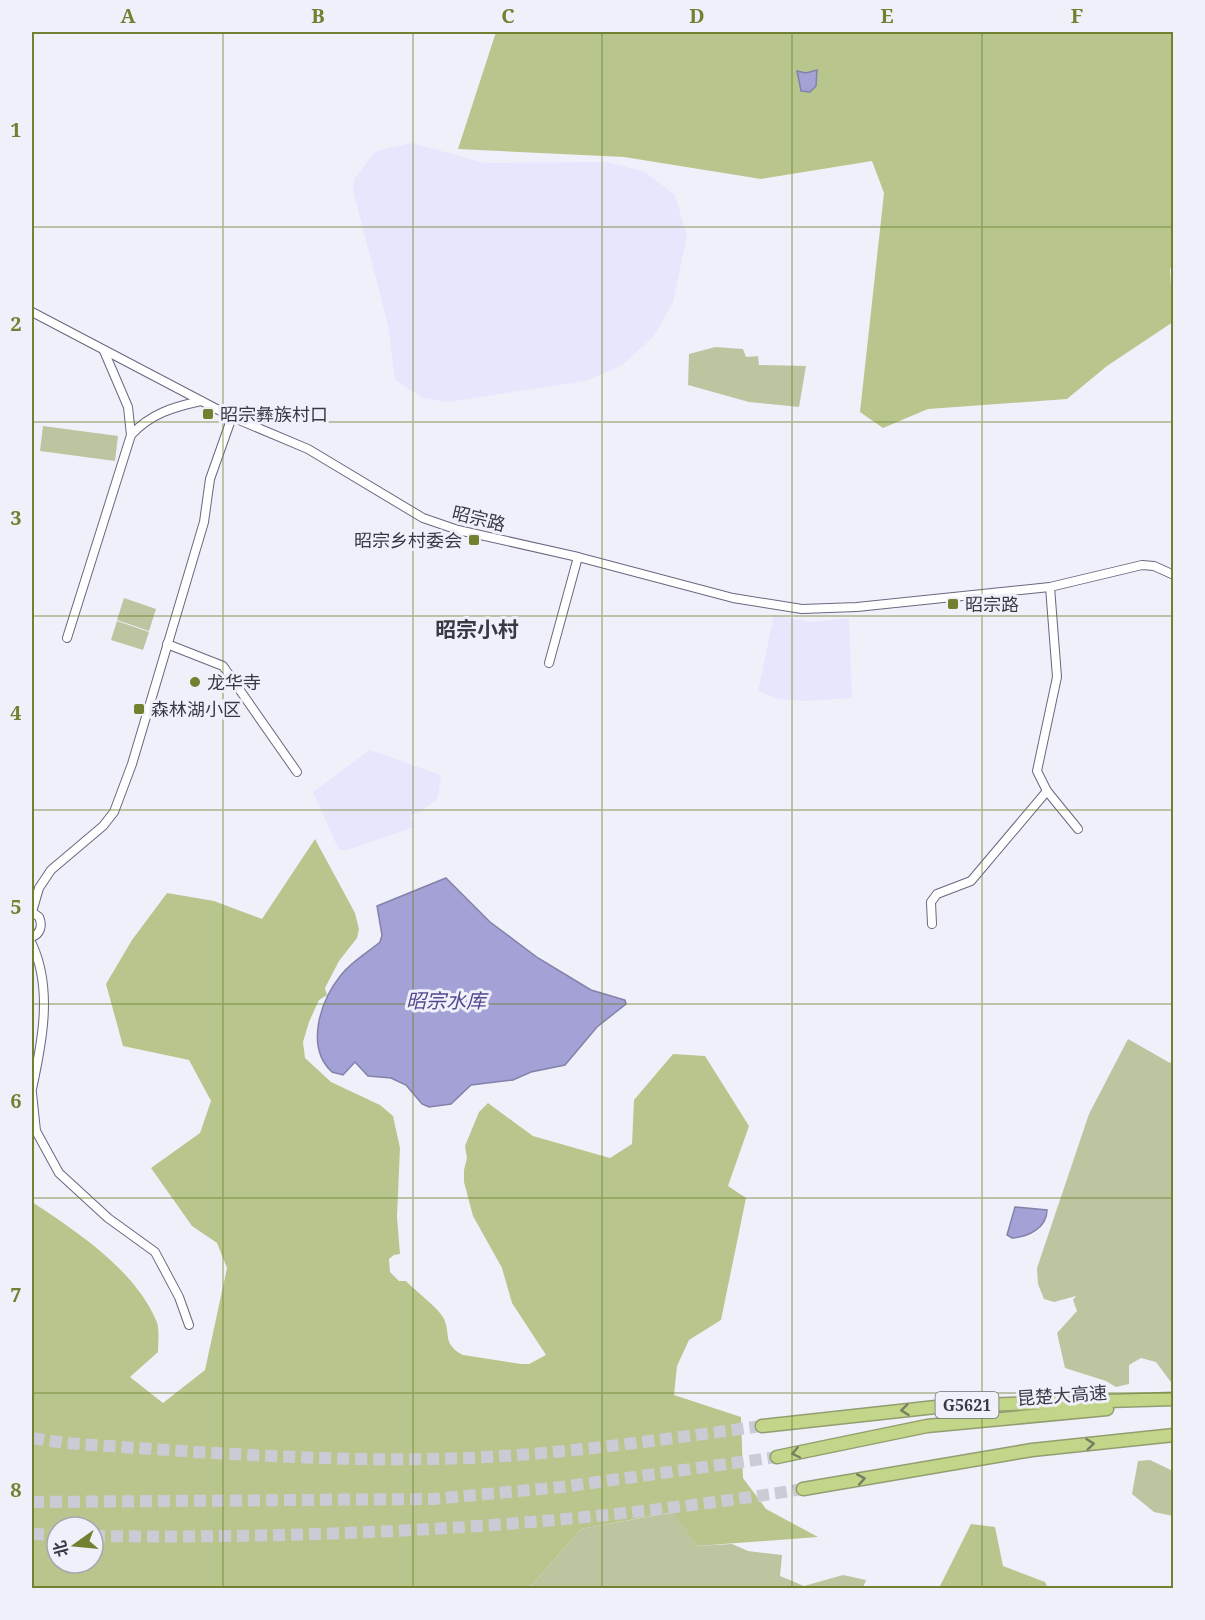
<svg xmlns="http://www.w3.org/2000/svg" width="1205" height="1620" viewBox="0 0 1205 1620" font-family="'Noto Serif','Noto Sans SC',serif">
  <rect width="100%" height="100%" fill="#f0f0fb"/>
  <g fill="#e7e6fc">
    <path d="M 412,143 L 485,163 L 607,162 L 645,172 L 675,195 L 687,236 L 673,302 L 654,336 L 621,366 L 585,381 L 448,402 L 423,398 L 395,380 L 388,325 L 353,190 L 354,179 L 376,151 Z"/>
    <path d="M 774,615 L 812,622 L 849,618 L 852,698 L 806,701 L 779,699 L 758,691 Z"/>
    <path d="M 370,750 L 441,775 L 438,798 L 420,812 L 410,816 L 414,827 L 347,850 L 339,850 L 313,792 Z"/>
  </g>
  <g fill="#bbc5a0">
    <path d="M 715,347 L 743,349 L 746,357 L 758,356 L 759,365 L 806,366 L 799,407 L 749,402 L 688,385 L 689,354 Z"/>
    <path d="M 43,426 L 118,436 L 115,461 L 40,451 Z"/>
    <path d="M 124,598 L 156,609 L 149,631 L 117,620 Z"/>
    <path d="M 117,621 L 149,632 L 143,650 L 111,640 Z"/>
    <path d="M 1128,1039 L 1170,1063 L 1173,1059 L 1173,1385 L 1156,1362 L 1141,1358 L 1129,1365 L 1129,1384 L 1116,1387 L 1106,1381 L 1065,1368 L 1057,1333 L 1077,1311 L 1073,1300 L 1076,1296 L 1054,1302 L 1044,1299 L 1038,1284 L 1037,1268 L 1089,1114 Z"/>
    <path d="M 1150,1460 L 1173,1471 L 1173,1516 L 1154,1512 L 1132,1494 L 1138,1461 Z"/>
    <path d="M 674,1512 L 697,1546 L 732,1544 L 748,1551 L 782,1555 L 780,1576 L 804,1586 L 843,1575 L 866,1580 L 863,1588 L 524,1588 L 532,1585 L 581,1529 Z"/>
  </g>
  <g fill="#b8c68e" fill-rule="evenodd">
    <path d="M 496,32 L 1173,32 L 1174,266 L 1170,269 L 1173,322 L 1107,366 L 1067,399 L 928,409 L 883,428 L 860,412 L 884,193 L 872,161 L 761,179 L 624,157 L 458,149 Z"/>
    <path d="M 315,839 L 355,913 L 359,929 L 357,938 L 339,961 L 325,988 L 327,995 L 319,1000 L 309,1022 L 303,1042 L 305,1058 L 331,1082 L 380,1105 L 393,1116 L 400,1148 L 397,1217 L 400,1254 L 394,1255 L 389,1259 L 390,1272 L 399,1281 L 406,1281 C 415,1291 439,1308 444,1319 C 451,1334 442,1344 463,1355 L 521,1364 L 529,1364 L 546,1355 L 512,1303 L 502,1268 L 473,1216 L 464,1182 L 464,1170 L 467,1158 L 465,1146 L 479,1112 L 488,1103 L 533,1136 L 610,1158 L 632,1144 L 634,1100 L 673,1054 L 705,1056 L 749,1126 L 728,1186 L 746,1198 L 721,1320 L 689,1340 L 677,1366 L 674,1395 L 741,1417 L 743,1478 L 766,1509 L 818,1537 L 697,1546 L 673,1512 L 581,1529 L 532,1585 L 524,1588 L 32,1588 L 32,1202 C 76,1231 134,1269 156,1320 C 160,1328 158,1343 158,1352 L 130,1377 L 163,1403 L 205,1370 L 227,1268 L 217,1243 L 192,1226 L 151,1168 L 200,1133 L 211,1101 L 189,1060 L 123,1046 L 106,984 L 132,940 L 167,893 L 214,901 L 262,919 ZM 57,1527 L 93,1527 L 93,1563 L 57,1563 Z"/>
    <path d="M 971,1524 L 995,1527 L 1003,1566 L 1045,1582 L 1048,1588 L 939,1588 Z"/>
  </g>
  <g fill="#a3a1d6" stroke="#8382aa" stroke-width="1.5">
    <path d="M 817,70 L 816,86 L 810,92 L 801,91 L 797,71 L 806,73 Z"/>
    <path d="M 446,878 L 490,922 L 538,958 L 591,990 L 625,1000 L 626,1004 L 597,1027 L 565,1065 L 531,1072 L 513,1080 L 471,1085 L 451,1104 L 429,1107 L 422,1104 L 406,1085 L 391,1078 L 368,1076 L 355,1062 L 343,1075 L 332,1072 C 305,1047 320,1001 341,975 C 352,961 367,953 380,942 L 382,935 L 377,906 Z"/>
    <path d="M 1015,1207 L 1047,1210 C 1047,1228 1028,1237 1012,1238 L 1007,1235 Z"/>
  </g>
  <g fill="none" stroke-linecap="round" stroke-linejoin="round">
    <g stroke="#cbcbd6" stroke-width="12" stroke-dasharray="12 6" stroke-linecap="butt">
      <path d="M 32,1438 L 64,1443 C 185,1451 306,1461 427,1459 C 539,1458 651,1441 762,1426"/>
      <path d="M 32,1502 L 433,1499 L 562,1487 L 777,1457"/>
      <path d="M 32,1534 L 57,1535"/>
      <path d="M 93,1536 C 331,1539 568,1527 803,1489"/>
    </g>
    <g stroke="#686880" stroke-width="10">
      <g id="minor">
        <path d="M 32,312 L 232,417 L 308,449 L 423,518 L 458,530 L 578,557 L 733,598 L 802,609 L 857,607 L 1050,587 L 1142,565 L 1154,566 L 1174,575"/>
        <path d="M 104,351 L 128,407 L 131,435 C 150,414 173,407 201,401"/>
        <path d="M 67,638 L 131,435"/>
        <path d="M 167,644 L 223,666 L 297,772"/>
        <path d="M 549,663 L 578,557"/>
        <path d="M 1047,791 L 1078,829"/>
        <path d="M 32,912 L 39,888 L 51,870 L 103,826 L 114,812 L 132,764 L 204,522 L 210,479 L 232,417"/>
        <path d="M 32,912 L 39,917 C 43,926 40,934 32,937"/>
        <path d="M 932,924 L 931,902 L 937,894 L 971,881 L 1047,791 L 1037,771 L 1057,677 L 1050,587"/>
        <path d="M 32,944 C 53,989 42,1043 32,1089"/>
        <path d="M 32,1093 L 36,1131 L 59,1173 L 108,1218 L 155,1252 L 179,1297 L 189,1325"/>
      </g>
    </g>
    <g stroke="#929e70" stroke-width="15">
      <g id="highway">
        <path d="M 762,1426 L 945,1406 L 1174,1399"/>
        <path d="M 777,1457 L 927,1426 L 1107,1409"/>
        <path d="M 803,1489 L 1032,1450 L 1174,1435"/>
      </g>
    </g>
    <use href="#minor" stroke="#fff" stroke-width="8"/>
    <use href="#highway" stroke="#c2d588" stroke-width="12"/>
  </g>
  <defs><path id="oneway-chevron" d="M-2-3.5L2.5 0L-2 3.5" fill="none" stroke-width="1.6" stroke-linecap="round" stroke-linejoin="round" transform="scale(1.5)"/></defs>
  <g stroke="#777f63">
    <use href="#oneway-chevron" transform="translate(905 1410) rotate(174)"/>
    <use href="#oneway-chevron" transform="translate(1090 1444) rotate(-6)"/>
    <use href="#oneway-chevron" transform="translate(796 1453) rotate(168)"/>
    <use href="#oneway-chevron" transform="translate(861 1479) rotate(-10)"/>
  </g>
  <path fill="none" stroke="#708130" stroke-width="1.5" stroke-opacity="0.55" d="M 223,32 L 223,1588M 413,32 L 413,1588M 602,32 L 602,1588M 792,32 L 792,1588M 982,32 L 982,1588M 32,227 L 1174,227M 32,422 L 1174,422M 32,616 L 1174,616M 32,810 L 1174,810M 32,1004 L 1174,1004M 32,1198 L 1174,1198M 32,1393 L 1174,1393"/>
  <g fill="#708130" stroke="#f0f0fb" stroke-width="2">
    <rect x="202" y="408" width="12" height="12" rx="3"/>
    <rect x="468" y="534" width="12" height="12" rx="3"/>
    <rect x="947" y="598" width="12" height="12" rx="3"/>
    <circle cx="195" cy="682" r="6"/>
    <rect x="133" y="703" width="12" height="12" rx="3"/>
  </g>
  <g text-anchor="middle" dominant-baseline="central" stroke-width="6" stroke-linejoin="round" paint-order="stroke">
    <rect fill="#f0f0fb" stroke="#70707b" stroke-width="1.5" x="935.5" y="1392" width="63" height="26" rx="4.5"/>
    <g font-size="16" font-weight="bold" fill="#393944">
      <text x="967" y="1405">G5621</text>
    </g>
    <g font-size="18" fill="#393944" stroke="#f0f0fb" text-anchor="start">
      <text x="220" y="414">昭宗彝族村口</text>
      <text x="462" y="540" text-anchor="end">昭宗乡村委会</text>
      <text x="965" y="604">昭宗路</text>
      <text x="207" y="682">龙华寺</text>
      <text x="151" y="709">森林湖小区</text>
    </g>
    <g font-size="18" fill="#393944" stroke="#f0f0fb">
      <text transform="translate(479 518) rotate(14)">昭宗路</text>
      <text transform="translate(1062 1395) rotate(-4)">昆楚大高速</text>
    </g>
    <g font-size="20" font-style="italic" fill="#51498d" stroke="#f0f0fb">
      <text x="446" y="1000">昭宗水库</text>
    </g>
    <g font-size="21" font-weight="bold" fill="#393944" stroke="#f0f0fb">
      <text x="477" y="629">昭宗小村</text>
    </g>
  </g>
  <rect width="1205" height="1620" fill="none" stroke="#f0f0fb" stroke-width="66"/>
  <g transform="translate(75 1545) rotate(255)"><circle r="28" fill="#f0f0fb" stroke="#a7a7b2" stroke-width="1.5"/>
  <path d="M0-4.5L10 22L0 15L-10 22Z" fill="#708130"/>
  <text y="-9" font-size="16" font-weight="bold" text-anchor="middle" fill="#393944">北</text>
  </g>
  <rect x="33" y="33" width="1139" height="1554" fill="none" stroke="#708130" stroke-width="2"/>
  <g font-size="20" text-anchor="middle" font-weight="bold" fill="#708130">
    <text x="128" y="23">A</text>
    <text x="318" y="23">B</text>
    <text x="508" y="23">C</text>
    <text x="697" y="23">D</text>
    <text x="887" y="23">E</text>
    <text x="1077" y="23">F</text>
    <text x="16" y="137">1</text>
    <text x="16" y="331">2</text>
    <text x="16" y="525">3</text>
    <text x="16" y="720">4</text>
    <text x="16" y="914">5</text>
    <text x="16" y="1108">6</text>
    <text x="16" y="1302">7</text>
    <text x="16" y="1497">8</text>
  </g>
</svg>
